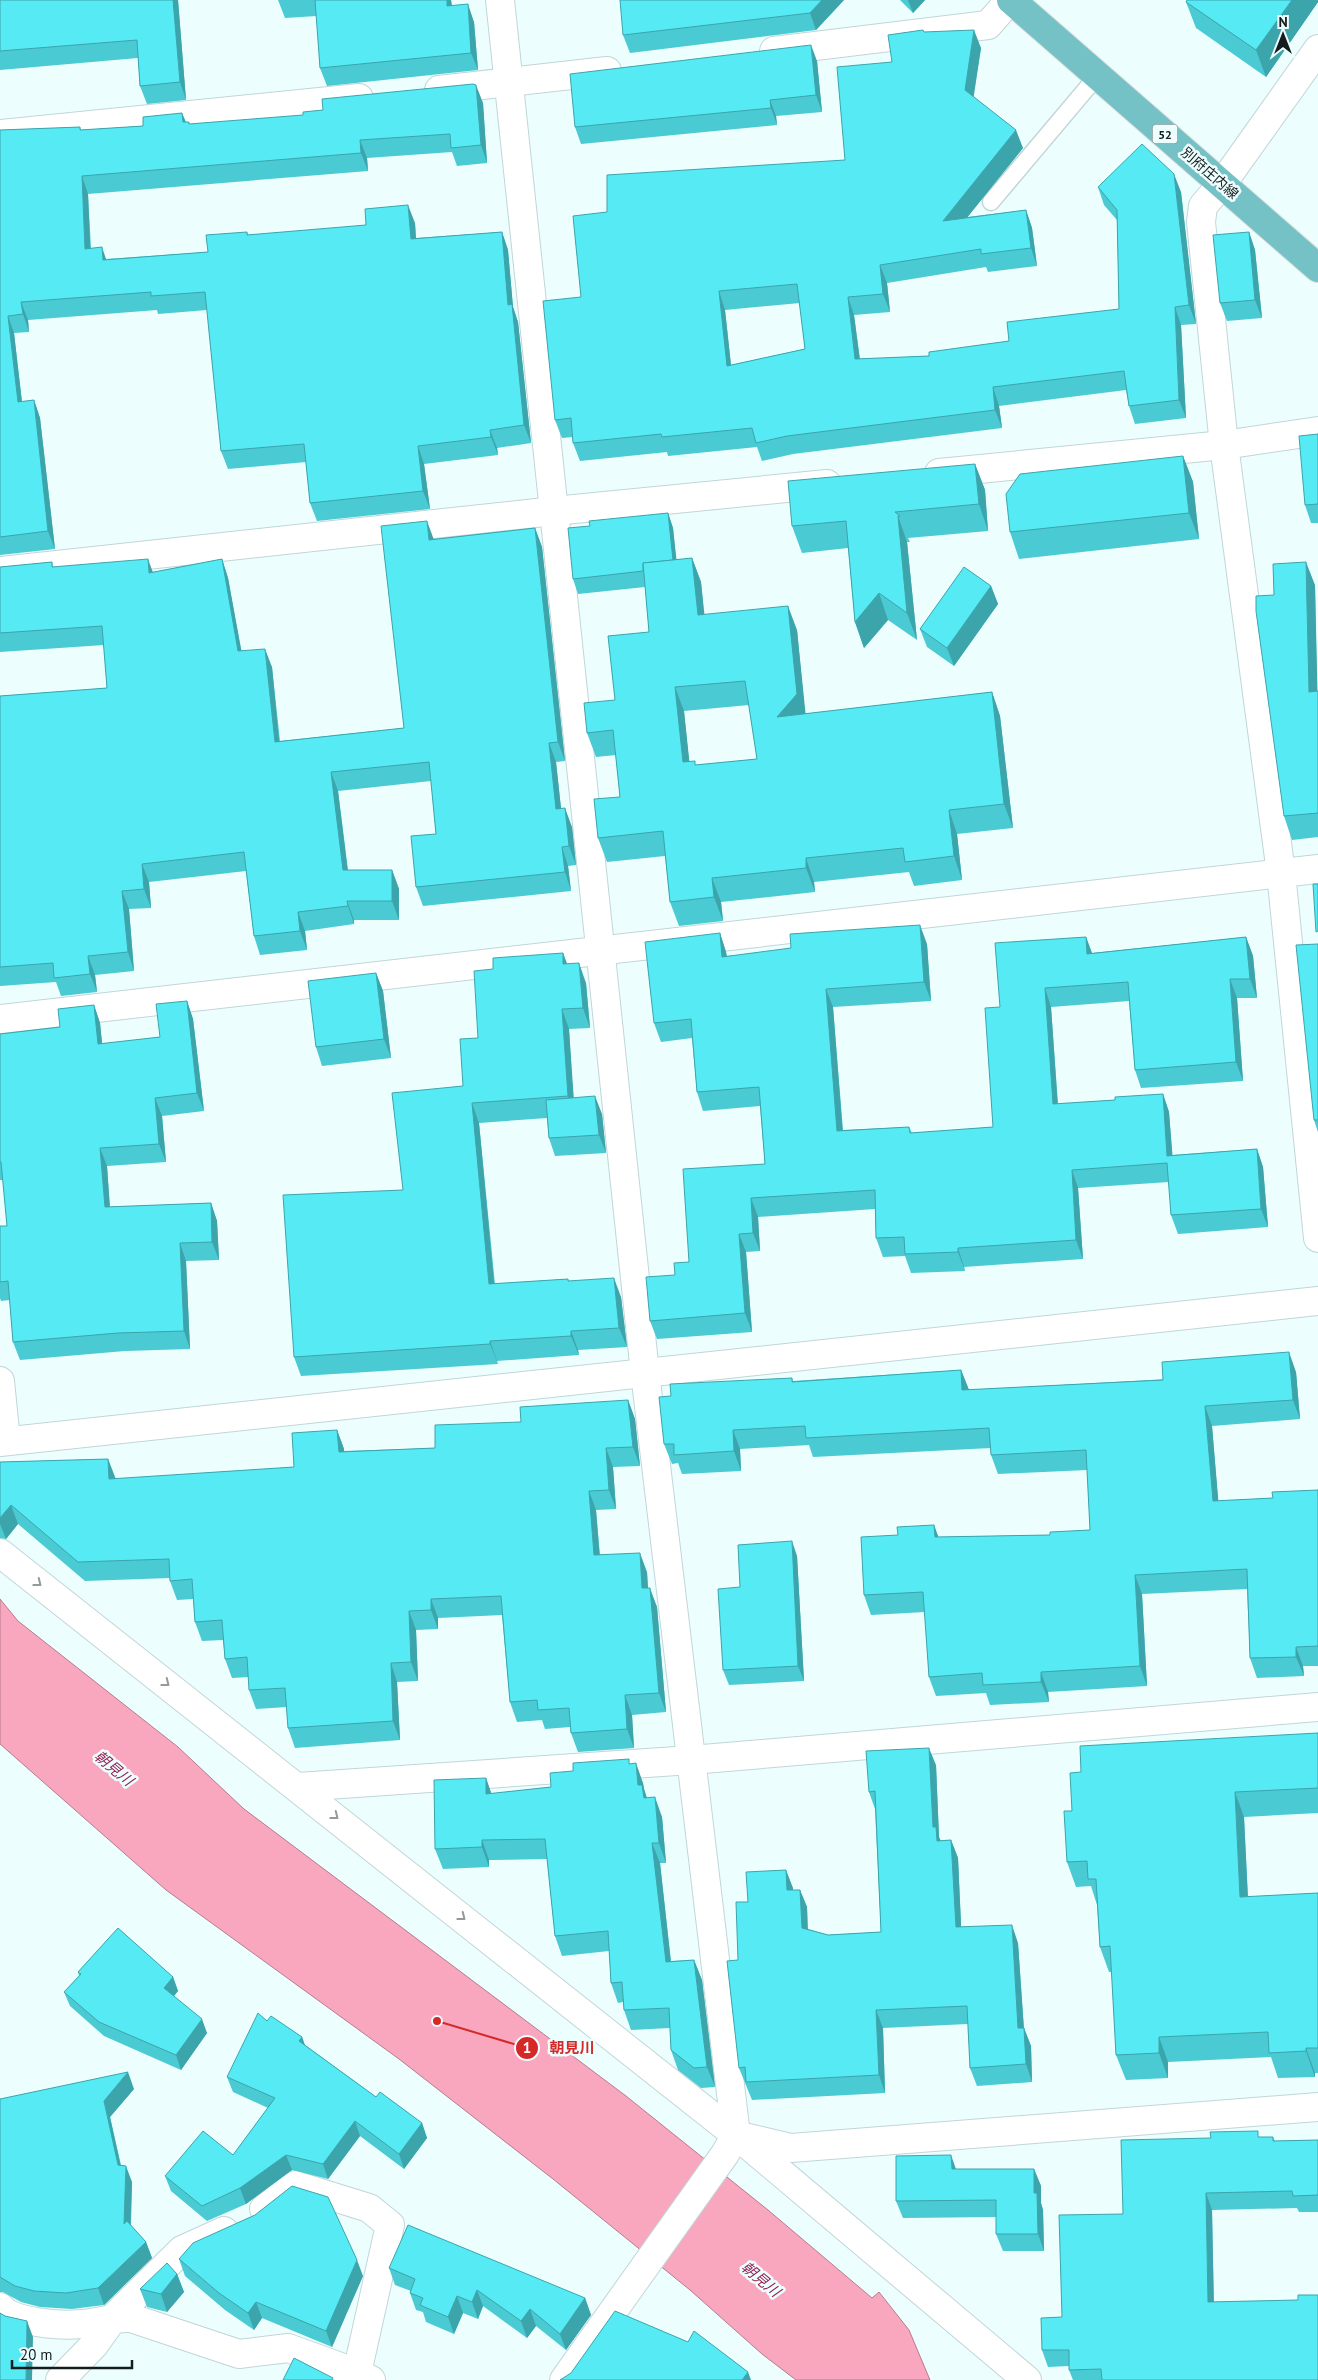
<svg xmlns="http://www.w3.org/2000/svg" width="1318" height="2380" viewBox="0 0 1318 2380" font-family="'PT Sans','Noto Sans JP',sans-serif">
  <rect width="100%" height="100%" fill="#edfeff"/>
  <path fill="#f8a7bf" stroke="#b47d8e" d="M 0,1599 L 18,1621 L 178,1747 L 244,1809 L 626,2096 L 768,2210 L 872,2298 L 879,2292 L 909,2330 L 930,2380 L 796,2380 L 762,2354 L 690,2290 L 553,2179 L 399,2059 L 166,1890 L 0,1744 Z"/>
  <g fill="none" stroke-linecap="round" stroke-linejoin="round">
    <g stroke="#c1d6d7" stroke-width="19">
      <path id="service" d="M 991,202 L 1098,75"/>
    </g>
    <g stroke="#c1d6d7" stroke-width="30">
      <g id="minor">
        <path d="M 500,0 L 645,1373 L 736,2135 L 725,2154 L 564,2380"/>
        <path d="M 774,51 L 988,25 L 1010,0"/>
        <path d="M 439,90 L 607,71"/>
        <path d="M 0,134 L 359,98"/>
        <path d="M 1222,184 L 1203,206 L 1201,222 L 1224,445 L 1281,873 L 1318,1238"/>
        <path d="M 939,473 L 1224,445 L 1318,431"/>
        <path d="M 0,571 L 554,511 L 827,484"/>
        <path d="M 0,1019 L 1318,869"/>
        <path d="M 0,1381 L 6,1441"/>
        <path d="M 0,1553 L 736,2135 L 791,2148 L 1318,2107"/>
        <path d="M 298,1787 L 691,1760 L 1318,1707"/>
        <path d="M 741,2139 L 1027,2380"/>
        <path d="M 264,2209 L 295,2185 L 369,2208 L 390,2225 L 357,2373 L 371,2380"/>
        <path d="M 0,2307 C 12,2323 62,2326 81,2324 C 100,2323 111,2317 131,2318 L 239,2354 L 288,2348 L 357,2373"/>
        <path d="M 60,2380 L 94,2345 L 114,2317 L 182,2250 L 224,2231"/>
      </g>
    </g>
    <g stroke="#c1d6d7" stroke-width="30">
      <g id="tertiary">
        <path d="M 1222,184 L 1318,49"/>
        <path d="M 0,1442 L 1318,1301"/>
      </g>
    </g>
    <g stroke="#dadbdb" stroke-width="30">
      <path id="primary" d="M 1011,0 L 1318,268"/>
    </g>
    <use href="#service" stroke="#fff" stroke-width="16"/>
    <use href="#minor" stroke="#fff" stroke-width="28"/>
    <use href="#tertiary" stroke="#fff" stroke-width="28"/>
    <use href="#primary" stroke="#75c2c6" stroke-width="28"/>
  </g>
  <g fill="#4acad2" fill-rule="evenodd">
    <path d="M 0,0 L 178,0 L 186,100 L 147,104 L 140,86 L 138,58 L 0,70 Z"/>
    <path d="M 278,0 L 451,0 L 452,5 L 474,22 L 478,70 L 327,86 L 320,68 L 317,16 L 285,18 Z"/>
    <path d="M 844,0 L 816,30 L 630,53 L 623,35 Z"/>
    <path d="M 900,0 L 925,0 L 913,13 Z"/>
    <path d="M 1318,0 L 1318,2 L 1266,77 L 1196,28 L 1186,2 Z"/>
    <path d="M 924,32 L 981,48 L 973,96 L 1023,148 L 967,217 L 1026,210 L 1032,228 L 1037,266 L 988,272 L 986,267 L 887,283 L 890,312 L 854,315 L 860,359 L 929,356 L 1009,341 L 1119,309 L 1117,220 L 1104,205 L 1098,187 L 1181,192 L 1196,324 L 1181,325 L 1186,418 L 1135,424 L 1129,406 L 1126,390 L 999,406 L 1002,428 L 793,454 L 762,461 L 757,447 L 668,456 L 667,452 L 580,461 L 573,443 L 573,437 L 562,438 L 555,420 L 581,297 L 607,212 L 845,160 L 892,62 ZM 800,303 L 805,349 L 731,365 L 725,310 Z"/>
    <path d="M 817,61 L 822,112 L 776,116 L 777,125 L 581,144 L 575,127 Z"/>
    <path d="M 483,103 L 487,163 L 457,166 L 452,152 L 367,158 L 368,171 L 88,194 L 91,248 L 106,259 L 208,252 L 247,232 L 248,235 L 415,223 L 416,238 L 502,232 L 508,250 L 513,307 L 518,322 L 531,443 L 497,448 L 498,455 L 424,464 L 430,509 L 317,521 L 310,503 L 306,462 L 228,469 L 221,451 L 207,310 L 158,314 L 157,310 L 28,320 L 29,332 L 14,333 L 22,402 L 34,400 L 40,418 L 55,549 L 0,555 L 0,130 L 80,127 L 81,130 L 143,126 L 182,113 L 186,122 L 190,124 Z"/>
    <path d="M 1249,232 L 1255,250 L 1262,318 L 1227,321 L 1220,303 Z"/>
    <path d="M 1318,434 L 1318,523 L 1311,523 L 1305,505 Z"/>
    <path d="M 1183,456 L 1193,482 L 1199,539 L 1019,559 L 1010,532 Z"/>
    <path d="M 975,464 L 985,490 L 988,531 L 908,538 L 910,542 L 907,542 L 917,640 L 888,620 L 864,648 L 855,622 L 848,548 L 802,553 L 792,526 Z"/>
    <path d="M 668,513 L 673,528 L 676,560 L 692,558 L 701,582 L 704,615 L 797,630 L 805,714 L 992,692 L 1000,716 L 1013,828 L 957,834 L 962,880 L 914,886 L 909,872 L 814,882 L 815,892 L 721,902 L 723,921 L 679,926 L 670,902 L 665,856 L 607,862 L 598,838 L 620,797 L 616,755 L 596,757 L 587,733 L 615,700 L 649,632 L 645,587 L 578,594 L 573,579 L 590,526 ZM 749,705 L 757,759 L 696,765 L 689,762 L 684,711 Z"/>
    <path d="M 535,528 L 542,547 L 565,761 L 556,762 L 561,808 L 572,827 L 576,865 L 568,866 L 571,891 L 423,906 L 416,887 L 436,834 L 431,781 L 338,791 L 348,870 L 392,870 L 399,889 L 399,920 L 354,920 L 354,924 L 305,931 L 307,950 L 260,955 L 254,936 L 246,871 L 149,882 L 151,908 L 129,909 L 134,971 L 95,975 L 97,992 L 61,996 L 56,982 L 0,986 L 0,696 L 107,688 L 104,645 L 0,652 L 0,567 L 52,562 L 53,567 L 153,572 L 222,559 L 228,578 L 241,651 L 272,667 L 280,741 L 404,728 L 433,539 Z"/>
    <path d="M 1315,585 L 1317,691 L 1318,691 L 1318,837 L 1292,840 L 1284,816 L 1274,595 Z"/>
    <path d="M 991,586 L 998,604 L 954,666 L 927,647 L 920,629 Z"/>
    <path d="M 720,933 L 726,952 L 727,956 L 927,944 L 931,1001 L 833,1007 L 843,1130 L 909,1127 L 912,1133 L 993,1127 L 1000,1007 L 1086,937 L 1092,953 L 1246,937 L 1253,956 L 1257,998 L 1237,998 L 1243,1081 L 1141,1088 L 1135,1070 L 1129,1001 L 1051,1007 L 1058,1104 L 1115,1100 L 1163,1094 L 1169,1112 L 1172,1155 L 1257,1149 L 1263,1167 L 1268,1227 L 1178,1234 L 1171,1215 L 1169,1182 L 1078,1188 L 1083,1259 L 964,1267 L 965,1271 L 911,1273 L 905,1256 L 883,1257 L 876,1238 L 875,1209 L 758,1217 L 760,1251 L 746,1252 L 752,1332 L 657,1339 L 650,1321 L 675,1275 L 689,1262 L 765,1164 L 760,1106 L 703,1111 L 697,1092 L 692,1038 L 661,1042 L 654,1023 Z"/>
    <path d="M 1318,944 L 1318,1132 L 1314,1120 Z"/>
    <path d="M 563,953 L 567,964 L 586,983 L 590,1028 L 569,1029 L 573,1098 L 602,1114 L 606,1153 L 555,1156 L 549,1138 L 547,1118 L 479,1123 L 495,1284 L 568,1279 L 569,1281 L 621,1297 L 627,1347 L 578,1350 L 579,1355 L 497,1361 L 498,1364 L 301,1376 L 294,1357 L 403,1190 L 463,1086 L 478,1038 L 493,969 Z"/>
    <path d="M 376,973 L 383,991 L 391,1058 L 322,1066 L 316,1047 Z"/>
    <path d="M 187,1001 L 193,1019 L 204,1111 L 162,1116 L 166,1162 L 107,1166 L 110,1207 L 211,1203 L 217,1221 L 219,1260 L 186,1261 L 190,1349 L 125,1351 L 20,1360 L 13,1342 L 10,1300 L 1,1301 L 0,1298 L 0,1226 L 7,1226 L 3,1180 L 0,1180 L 0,1034 L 60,1027 L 94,1005 L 100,1023 L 102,1044 L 160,1037 Z"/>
    <path d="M 961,1370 L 969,1390 L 1296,1372 L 1300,1419 L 1212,1426 L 1218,1501 L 1273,1498 L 1318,1490 L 1318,1666 L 1303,1666 L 1304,1676 L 1257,1678 L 1250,1658 L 1247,1589 L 1142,1594 L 1147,1686 L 1048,1692 L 1049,1702 L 990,1705 L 986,1693 L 936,1696 L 929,1677 L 925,1612 L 871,1615 L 864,1595 L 898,1535 L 934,1525 L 938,1537 L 1050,1535 L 1090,1530 L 1087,1470 L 998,1474 L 991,1455 L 991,1448 L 813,1457 L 809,1445 L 740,1449 L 741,1471 L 682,1474 L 678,1463 L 672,1464 L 664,1444 L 671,1396 L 792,1378 L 793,1381 Z"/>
    <path d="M 628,1400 L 635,1419 L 640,1466 L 613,1467 L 616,1509 L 596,1510 L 600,1555 L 647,1572 L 648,1588 L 657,1607 L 666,1712 L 632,1715 L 634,1748 L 578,1752 L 571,1733 L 570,1727 L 545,1729 L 542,1720 L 517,1722 L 510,1702 L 502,1615 L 438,1618 L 438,1629 L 416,1630 L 418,1681 L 397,1682 L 400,1740 L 295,1748 L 288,1728 L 287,1707 L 256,1709 L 249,1690 L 249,1677 L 232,1678 L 225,1659 L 223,1640 L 202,1641 L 195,1622 L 193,1599 L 177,1600 L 170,1581 L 170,1578 L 85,1581 L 18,1524 L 6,1539 L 0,1538 L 0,1462 L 108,1459 L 116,1479 L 294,1467 L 337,1430 L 344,1449 L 344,1451 L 435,1448 L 521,1422 Z"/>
    <path d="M 797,1556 L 804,1681 L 729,1685 L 723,1670 L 740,1587 Z"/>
    <path d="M 1318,1733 L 1318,1813 L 1244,1817 L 1248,1897 L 1318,1893 L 1318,2073 L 1315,2073 L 1315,2077 L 1278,2078 L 1271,2057 L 1168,2062 L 1168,2078 L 1126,2080 L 1116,2055 L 1112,1972 L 1109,1972 L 1100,1947 L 1097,1905 L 1091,1886 L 1076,1887 L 1067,1862 L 1072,1811 L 1081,1772 Z"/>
    <path d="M 631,1764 L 643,1783 L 644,1789 L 647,1798 L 662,1817 L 666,1863 L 660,1863 L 671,1961 L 694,1960 L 702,1980 L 715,2087 L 701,2088 L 678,2070 L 671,2050 L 670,2028 L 631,2030 L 624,2010 L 623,2002 L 618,2003 L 611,1983 L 609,1951 L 562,1956 L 555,1936 L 547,1859 L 489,1860 L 489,1867 L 443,1869 L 435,1849 L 486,1778 L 491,1794 L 551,1787 Z"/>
    <path d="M 936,1765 L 939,1837 L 941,1841 L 951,1840 L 958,1858 L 961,1927 L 1018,1943 L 1024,2028 L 1031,2046 L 1032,2082 L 977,2086 L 970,2068 L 968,2024 L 883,2028 L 885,2093 L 752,2100 L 739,2068 L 738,1960 L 748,1902 L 786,1870 L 793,1890 L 800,1890 L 807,1907 L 808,1929 L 828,1935 L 881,1932 L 875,1809 L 869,1792 Z"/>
    <path d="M 78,1972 L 173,1977 L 178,1991 L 174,1996 L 207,2033 L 181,2070 L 104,2036 L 70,2006 L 64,1992 L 79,1976 Z"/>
    <path d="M 267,2021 L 302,2037 L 305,2045 L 376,2097 L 422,2123 L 427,2138 L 404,2169 L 360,2136 L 328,2179 L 292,2170 L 246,2204 L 207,2221 L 171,2191 L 165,2176 L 233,2155 L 268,2108 L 233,2092 L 227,2077 Z"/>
    <path d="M 134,2089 L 110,2117 L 121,2165 L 132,2182 L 131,2226 L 146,2242 L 152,2258 L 104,2305 L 72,2309 L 40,2307 L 21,2302 L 3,2292 L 0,2292 L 0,2099 Z"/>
    <path d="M 1261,2137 L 1273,2137 L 1275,2141 L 1318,2140 L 1318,2212 L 1299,2212 L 1297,2208 L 1212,2210 L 1214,2302 L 1318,2380 L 1073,2380 L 1069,2370 L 1069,2366 L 1048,2367 L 1042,2350 L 1123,2214 Z"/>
    <path d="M 956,2169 L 1034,2169 L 1041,2186 L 1041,2203 L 1043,2210 L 1044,2251 L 1003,2251 L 996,2234 L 996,2217 L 903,2218 L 896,2201 Z"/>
    <path d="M 255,2215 L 363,2276 L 332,2347 L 262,2318 L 254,2330 L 225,2310 L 185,2276 L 179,2259 Z"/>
    <path d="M 389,2268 L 585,2298 L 591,2315 L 566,2350 L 536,2326 L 527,2338 L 483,2306 L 478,2319 L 463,2313 L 454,2334 L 426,2322 L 423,2312 L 416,2310 L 410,2293 L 411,2291 L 395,2285 Z"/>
    <path d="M 177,2274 L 184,2292 L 167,2312 L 147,2307 L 140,2289 Z"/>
  </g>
  <g fill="#3ca4ab">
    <path d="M 173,0 L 178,0 L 186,100 L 180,82 Z"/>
    <path d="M 447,0 L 451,0 L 454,23 L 447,6 Z"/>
    <path d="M 822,0 L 844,0 L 816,30 L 810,13 Z"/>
    <path d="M 908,0 L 925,0 L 913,13 Z"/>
    <path d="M 1292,0 L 1318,0 L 1318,2 L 1266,77 L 1256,50 Z"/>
    <path d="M 468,4 L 474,22 L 478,70 L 471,53 Z"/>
    <path d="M 974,30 L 981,48 L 972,108 L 965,90 Z"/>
    <path d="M 811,45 L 817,61 L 822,112 L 816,95 Z"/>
    <path d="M 476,85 L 483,103 L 487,163 L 481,145 Z"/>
    <path d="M 770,100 L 776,116 L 777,125 L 771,108 Z"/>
    <path d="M 182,113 L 189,131 L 183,122 Z"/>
    <path d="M 1016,130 L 1023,148 L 950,239 L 943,221 Z"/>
    <path d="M 360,140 L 367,158 L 368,171 L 361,153 Z"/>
    <path d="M 1174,174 L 1181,192 L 1196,324 L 1189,305 Z"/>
    <path d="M 82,176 L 88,194 L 91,266 L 85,249 Z"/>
    <path d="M 408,205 L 415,223 L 417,257 L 411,239 Z"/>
    <path d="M 1026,210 L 1032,228 L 1037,266 L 1031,248 Z"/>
    <path d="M 502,232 L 508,250 L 513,307 L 518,322 L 531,443 L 524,425 L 508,305 Z"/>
    <path d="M 1249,232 L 1255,250 L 1262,318 L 1255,300 Z"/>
    <path d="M 102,247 L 108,265 L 103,260 Z"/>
    <path d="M 880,265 L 887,283 L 890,312 L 883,294 Z"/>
    <path d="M 719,291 L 725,310 L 733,384 L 727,366 Z"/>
    <path d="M 848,297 L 854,315 L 862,377 L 855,359 Z"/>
    <path d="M 21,302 L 28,320 L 29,332 L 23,314 Z"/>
    <path d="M 1175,307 L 1181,325 L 1186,418 L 1179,400 Z"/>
    <path d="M 8,316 L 14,333 L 24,420 L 18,402 Z"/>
    <path d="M 993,387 L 999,406 L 1002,428 L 995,410 Z"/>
    <path d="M 34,400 L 40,418 L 55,549 L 48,531 Z"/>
    <path d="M 490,430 L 497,448 L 498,455 L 491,437 Z"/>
    <path d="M 418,446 L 424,464 L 430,509 L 423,491 Z"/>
    <path d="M 1183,456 L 1193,482 L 1199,539 L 1189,513 Z"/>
    <path d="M 975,464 L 985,490 L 988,531 L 979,504 Z"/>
    <path d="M 668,513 L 673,528 L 679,583 L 673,568 Z"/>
    <path d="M 898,516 L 907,542 L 917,640 L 907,613 Z"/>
    <path d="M 427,521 L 434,540 L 429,540 Z"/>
    <path d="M 535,528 L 542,547 L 565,761 L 558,742 Z"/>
    <path d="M 692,558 L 701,582 L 707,639 L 698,615 Z"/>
    <path d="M 148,559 L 155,578 L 149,573 Z"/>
    <path d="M 222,559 L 228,578 L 245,670 L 238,651 Z"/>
    <path d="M 1306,562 L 1315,585 L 1318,715 L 1309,692 Z"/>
    <path d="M 991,586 L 998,604 L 954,666 L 947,648 Z"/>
    <path d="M 879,593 L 888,620 L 864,648 L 855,622 Z"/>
    <path d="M 788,606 L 797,630 L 806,718 L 777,717 Z"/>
    <path d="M 265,649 L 272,667 L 281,761 L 275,742 Z"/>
    <path d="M 675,687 L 684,711 L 692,786 L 683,762 Z"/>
    <path d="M 992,692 L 1000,716 L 1013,828 L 1004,804 Z"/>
    <path d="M 549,743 L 556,762 L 563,827 L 556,809 Z"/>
    <path d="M 331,772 L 338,791 L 350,889 L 343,870 Z"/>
    <path d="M 565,808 L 572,827 L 576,865 L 569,846 Z"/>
    <path d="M 949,810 L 957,834 L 962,880 L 954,856 Z"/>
    <path d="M 562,847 L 568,866 L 571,891 L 565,872 Z"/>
    <path d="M 806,858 L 814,882 L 815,892 L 806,868 Z"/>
    <path d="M 142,864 L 149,882 L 151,908 L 144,889 Z"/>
    <path d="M 392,870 L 399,889 L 399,920 L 392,901 Z"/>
    <path d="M 712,878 L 721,902 L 723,921 L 714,897 Z"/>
    <path d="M 122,891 L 129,909 L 134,971 L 128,952 Z"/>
    <path d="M 347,901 L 354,920 L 354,924 L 348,906 Z"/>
    <path d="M 298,912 L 305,931 L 307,950 L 300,931 Z"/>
    <path d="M 920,925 L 927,944 L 931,1001 L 924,982 Z"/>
    <path d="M 720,933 L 726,952 L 729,976 L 722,957 Z"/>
    <path d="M 1086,937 L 1093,956 L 1087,954 Z"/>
    <path d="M 1246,937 L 1253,956 L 1257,998 L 1250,979 Z"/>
    <path d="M 563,953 L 570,972 L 563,964 Z"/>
    <path d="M 88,956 L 95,975 L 97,992 L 90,974 Z"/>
    <path d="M 579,963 L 586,983 L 590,1028 L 583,1008 Z"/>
    <path d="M 376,973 L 383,991 L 391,1058 L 384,1039 Z"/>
    <path d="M 1230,979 L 1237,998 L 1243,1081 L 1236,1062 Z"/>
    <path d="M 1045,988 L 1051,1007 L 1059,1123 L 1053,1104 Z"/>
    <path d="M 826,989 L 833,1007 L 844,1149 L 837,1131 Z"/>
    <path d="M 187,1001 L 193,1019 L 204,1111 L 197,1093 Z"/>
    <path d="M 94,1005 L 100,1023 L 104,1062 L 98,1044 Z"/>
    <path d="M 562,1009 L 569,1029 L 575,1116 L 568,1096 Z"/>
    <path d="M 1163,1094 L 1169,1112 L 1174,1174 L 1167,1156 Z"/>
    <path d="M 595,1096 L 602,1114 L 606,1153 L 599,1135 Z"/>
    <path d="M 155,1098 L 162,1116 L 166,1162 L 159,1144 Z"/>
    <path d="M 472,1103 L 479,1123 L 496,1304 L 489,1284 Z"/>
    <path d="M 100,1148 L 107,1166 L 111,1225 L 105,1207 Z"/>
    <path d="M 1257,1149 L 1263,1167 L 1268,1227 L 1261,1209 Z"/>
    <path d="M 1072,1170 L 1078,1188 L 1083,1259 L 1076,1240 Z"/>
    <path d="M 751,1198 L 758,1217 L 760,1251 L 753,1233 Z"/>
    <path d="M 211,1203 L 217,1221 L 219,1260 L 212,1242 Z"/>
    <path d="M 739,1234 L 746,1252 L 752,1332 L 745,1313 Z"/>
    <path d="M 180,1243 L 186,1261 L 190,1349 L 184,1331 Z"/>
    <path d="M 958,1248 L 964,1267 L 965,1271 L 958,1252 Z"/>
    <path d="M 614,1278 L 621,1297 L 627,1347 L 619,1328 Z"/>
    <path d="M 571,1331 L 578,1350 L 579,1355 L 571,1336 Z"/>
    <path d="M 490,1341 L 497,1361 L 498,1364 L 490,1344 Z"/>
    <path d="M 1289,1352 L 1296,1372 L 1300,1419 L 1293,1400 Z"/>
    <path d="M 961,1370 L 969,1390 L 962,1390 Z"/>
    <path d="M 628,1400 L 635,1419 L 640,1466 L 633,1447 Z"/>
    <path d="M 1205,1406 L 1212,1426 L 1220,1520 L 1213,1501 Z"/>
    <path d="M 337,1430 L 344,1449 L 346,1471 L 339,1452 Z"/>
    <path d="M 733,1430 L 740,1449 L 741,1471 L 734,1451 Z"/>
    <path d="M 606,1448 L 613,1467 L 616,1509 L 609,1490 Z"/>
    <path d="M 108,1459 L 115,1478 L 116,1498 L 109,1479 Z"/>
    <path d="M 589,1491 L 596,1510 L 601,1574 L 594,1555 Z"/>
    <path d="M 11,1505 L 18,1524 L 6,1539 L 0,1524 L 0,1518 Z"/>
    <path d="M 934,1525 L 941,1544 L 935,1537 Z"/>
    <path d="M 792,1541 L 797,1556 L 804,1681 L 798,1666 Z"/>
    <path d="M 640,1553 L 647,1572 L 649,1607 L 642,1588 Z"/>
    <path d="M 1135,1575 L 1142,1594 L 1147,1686 L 1140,1666 Z"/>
    <path d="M 650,1588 L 657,1607 L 666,1712 L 659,1693 Z"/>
    <path d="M 431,1599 L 438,1618 L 438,1629 L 431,1610 Z"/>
    <path d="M 409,1611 L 416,1630 L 418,1681 L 411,1662 Z"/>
    <path d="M 1296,1647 L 1303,1666 L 1304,1676 L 1296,1657 Z"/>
    <path d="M 391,1663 L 397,1682 L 400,1740 L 393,1721 Z"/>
    <path d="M 1041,1672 L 1048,1692 L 1049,1702 L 1041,1682 Z"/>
    <path d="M 625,1695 L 632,1715 L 634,1748 L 627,1729 Z"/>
    <path d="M 929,1748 L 936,1765 L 939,1837 L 942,1845 L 937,1841 L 933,1827 Z"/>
    <path d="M 636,1763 L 643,1783 L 644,1789 L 649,1805 L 651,1818 L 638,1785 Z"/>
    <path d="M 486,1778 L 493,1798 L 486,1794 Z"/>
    <path d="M 1235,1792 L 1244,1817 L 1249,1922 L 1240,1897 Z"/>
    <path d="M 655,1797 L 662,1817 L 666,1863 L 659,1843 Z"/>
    <path d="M 482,1840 L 489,1860 L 489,1867 L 482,1847 Z"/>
    <path d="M 951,1840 L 958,1858 L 962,1945 L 956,1927 Z"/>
    <path d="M 652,1843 L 660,1863 L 673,1982 L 666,1962 Z"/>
    <path d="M 786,1870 L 793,1888 L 793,1908 L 787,1890 Z"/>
    <path d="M 800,1890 L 807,1907 L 808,1945 L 802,1928 Z"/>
    <path d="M 1012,1925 L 1018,1943 L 1025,2046 L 1018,2028 Z"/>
    <path d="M 694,1960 L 702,1980 L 715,2087 L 707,2067 Z"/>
    <path d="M 173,1977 L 178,1991 L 169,2002 L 164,1988 Z"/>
    <path d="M 876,2010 L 883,2028 L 885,2093 L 879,2075 Z"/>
    <path d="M 202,2019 L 207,2033 L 181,2070 L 176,2055 Z"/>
    <path d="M 1024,2028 L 1031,2046 L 1032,2082 L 1026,2064 Z"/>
    <path d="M 302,2037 L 307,2052 L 299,2041 Z"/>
    <path d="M 1159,2037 L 1168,2062 L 1168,2078 L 1159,2053 Z"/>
    <path d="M 1306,2048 L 1315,2073 L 1315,2077 L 1306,2051 Z"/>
    <path d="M 128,2072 L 134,2089 L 110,2117 L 124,2181 L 118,2165 L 104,2101 Z"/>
    <path d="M 355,2121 L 360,2136 L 328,2179 L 323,2164 Z"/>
    <path d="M 422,2123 L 427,2138 L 404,2169 L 399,2154 Z"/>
    <path d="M 286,2155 L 292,2170 L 246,2204 L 240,2188 Z"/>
    <path d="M 951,2155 L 957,2172 L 952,2169 Z"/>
    <path d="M 126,2166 L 132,2182 L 130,2240 L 124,2224 Z"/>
    <path d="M 1034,2169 L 1041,2186 L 1041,2203 L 1043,2210 L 1044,2251 L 1038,2234 L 1034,2193 Z"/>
    <path d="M 1206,2193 L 1212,2210 L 1214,2319 L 1208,2302 Z"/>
    <path d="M 146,2242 L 152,2258 L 104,2305 L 98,2288 Z"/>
    <path d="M 357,2260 L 363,2276 L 332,2347 L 326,2331 Z"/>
    <path d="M 177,2274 L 184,2292 L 167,2312 L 161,2294 Z"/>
    <path d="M 477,2290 L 483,2306 L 478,2319 L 472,2302 Z"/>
    <path d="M 457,2296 L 463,2313 L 454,2334 L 448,2317 Z"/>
    <path d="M 585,2298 L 591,2315 L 566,2350 L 560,2334 Z"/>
    <path d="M 256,2302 L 262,2318 L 254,2330 L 248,2313 Z"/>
    <path d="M 530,2309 L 536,2326 L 527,2338 L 521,2321 Z"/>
    <path d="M 27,2321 L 33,2337 L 32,2380 L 26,2380 Z"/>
    <path d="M 748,2372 L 751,2380 L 742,2380 Z"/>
  </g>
  <g fill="#56ebf4" stroke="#3ca4ab" fill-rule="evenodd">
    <path d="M 0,0 L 173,0 L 180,82 L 140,86 L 137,40 L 0,51 Z"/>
    <path d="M 315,0 L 447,0 L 447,6 L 468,4 L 471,53 L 320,68 Z"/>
    <path d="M 620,0 L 822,0 L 810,13 L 623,35 Z"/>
    <path d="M 1187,0 L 1292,0 L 1256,50 L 1186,2 Z"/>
    <path d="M 923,30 L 924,32 L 974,30 L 965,90 L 1016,130 L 943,221 L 1026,210 L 1031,248 L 981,254 L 981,249 L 880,265 L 883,294 L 848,297 L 855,359 L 929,356 L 929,352 L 1009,341 L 1007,322 L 1119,309 L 1117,210 L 1098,187 L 1142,144 L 1174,174 L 1189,305 L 1175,307 L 1179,400 L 1129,406 L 1124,371 L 993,387 L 995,410 L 787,436 L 756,443 L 752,428 L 662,437 L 661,434 L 573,443 L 571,418 L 555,420 L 543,301 L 581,297 L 573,216 L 607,212 L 607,175 L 845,160 L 837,67 L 892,62 L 888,35 ZM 797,284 L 805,349 L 727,366 L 719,291 Z"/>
    <path d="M 811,45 L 816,95 L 770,100 L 771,108 L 575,127 L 570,74 Z"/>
    <path d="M 473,84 L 476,85 L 481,145 L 451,148 L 450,134 L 360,140 L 361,153 L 82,176 L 85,249 L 102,247 L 103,260 L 208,252 L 206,235 L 247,232 L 247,235 L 366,225 L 365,209 L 408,205 L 411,239 L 502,232 L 508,305 L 512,304 L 524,425 L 490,430 L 491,437 L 418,446 L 423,491 L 310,503 L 304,444 L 221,451 L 205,292 L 151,296 L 151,292 L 21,302 L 23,314 L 8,316 L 18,402 L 34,400 L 48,531 L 0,537 L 0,130 L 80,127 L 80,130 L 143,126 L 143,117 L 182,113 L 183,122 L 189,122 L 189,124 L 303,115 L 303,112 L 323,110 L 322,99 Z"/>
    <path d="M 1249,232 L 1255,300 L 1220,303 L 1213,235 Z"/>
    <path d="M 1318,434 L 1318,504 L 1305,505 L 1299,436 Z"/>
    <path d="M 1183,456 L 1189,513 L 1010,532 L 1006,494 L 1020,474 Z"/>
    <path d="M 975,464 L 979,504 L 895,512 L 900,516 L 898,516 L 907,613 L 879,593 L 855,622 L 846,521 L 792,526 L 788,481 Z"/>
    <path d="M 668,513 L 673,560 L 643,563 L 643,571 L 573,579 L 568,528 L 590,526 L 589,521 Z"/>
    <path d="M 427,521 L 429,540 L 535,528 L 558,742 L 549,743 L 556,809 L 565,808 L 569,846 L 562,847 L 565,872 L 416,887 L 411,836 L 436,834 L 429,762 L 331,772 L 343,870 L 392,870 L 392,901 L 347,901 L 348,906 L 298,912 L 300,931 L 254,936 L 244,852 L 142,864 L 144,889 L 122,891 L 128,952 L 88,956 L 90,974 L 54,978 L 53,963 L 0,967 L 0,696 L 107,688 L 102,626 L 0,633 L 0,567 L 52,562 L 52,567 L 148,559 L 149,573 L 222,559 L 238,651 L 265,649 L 275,742 L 404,728 L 381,526 Z"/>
    <path d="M 692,558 L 698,615 L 788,606 L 797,694 L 777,717 L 992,692 L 1004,804 L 949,810 L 954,856 L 905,862 L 903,848 L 806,858 L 806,868 L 712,878 L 714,897 L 670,902 L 663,831 L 598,838 L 594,799 L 620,797 L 613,730 L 587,733 L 584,703 L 615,700 L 608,636 L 649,632 L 643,563 ZM 745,681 L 757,759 L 695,765 L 695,761 L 683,762 L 675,687 Z"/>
    <path d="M 1306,562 L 1309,692 L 1318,691 L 1318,813 L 1284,816 L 1256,611 L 1256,596 L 1274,595 L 1273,564 Z"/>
    <path d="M 964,567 L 991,586 L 947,648 L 920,629 Z"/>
    <path d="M 1313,884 L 1318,884 L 1318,931 L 1316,932 Z"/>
    <path d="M 920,925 L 924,982 L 826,989 L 837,1131 L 909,1127 L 910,1133 L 993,1127 L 985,1008 L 1000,1007 L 995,943 L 1086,937 L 1087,954 L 1246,937 L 1250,979 L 1230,979 L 1236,1062 L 1135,1070 L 1128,982 L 1045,988 L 1053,1104 L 1115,1100 L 1115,1097 L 1163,1094 L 1167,1156 L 1257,1149 L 1261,1209 L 1171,1215 L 1167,1163 L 1072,1170 L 1076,1240 L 958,1248 L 958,1252 L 905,1254 L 904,1237 L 876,1238 L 875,1190 L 751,1198 L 753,1233 L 739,1234 L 745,1313 L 650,1321 L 646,1277 L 675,1275 L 674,1263 L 689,1262 L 683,1169 L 765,1164 L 759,1087 L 697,1092 L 691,1019 L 654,1023 L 645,942 L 720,933 L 722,957 L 791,948 L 790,934 Z"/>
    <path d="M 1318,944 L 1318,1120 L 1314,1120 L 1296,945 Z"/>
    <path d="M 563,953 L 563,964 L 579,963 L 583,1008 L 562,1009 L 568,1096 L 472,1103 L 489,1284 L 568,1279 L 568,1281 L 614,1278 L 619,1328 L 571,1331 L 571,1336 L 490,1341 L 490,1344 L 294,1357 L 283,1195 L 403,1190 L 392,1093 L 463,1086 L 460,1039 L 478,1038 L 474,971 L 493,969 L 493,958 Z"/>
    <path d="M 376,973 L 384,1039 L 316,1047 L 308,981 Z"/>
    <path d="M 187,1001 L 197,1093 L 155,1098 L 159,1144 L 100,1148 L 105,1207 L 211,1203 L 212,1242 L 180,1243 L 184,1331 L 118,1333 L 13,1342 L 8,1281 L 0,1282 L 0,1226 L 7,1226 L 1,1162 L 0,1162 L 0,1034 L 60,1027 L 58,1009 L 94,1005 L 98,1044 L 160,1037 L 156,1004 Z"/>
    <path d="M 595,1096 L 599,1135 L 549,1138 L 546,1100 Z"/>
    <path d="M 1289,1352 L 1293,1400 L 1205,1406 L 1213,1501 L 1273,1498 L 1272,1492 L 1318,1490 L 1318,1646 L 1296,1647 L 1296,1657 L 1250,1658 L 1247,1569 L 1135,1575 L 1140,1666 L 1041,1672 L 1041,1682 L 983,1685 L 982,1673 L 929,1677 L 923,1592 L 864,1595 L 861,1537 L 898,1535 L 897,1527 L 934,1525 L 935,1537 L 1050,1535 L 1050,1532 L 1090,1530 L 1086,1450 L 991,1455 L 989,1428 L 806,1438 L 805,1426 L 733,1430 L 734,1451 L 674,1455 L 674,1444 L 664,1444 L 659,1397 L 671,1396 L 670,1384 L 792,1378 L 792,1382 L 961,1370 L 962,1390 L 1163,1380 L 1162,1362 Z"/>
    <path d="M 628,1400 L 633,1447 L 606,1448 L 609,1490 L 589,1491 L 594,1555 L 640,1553 L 642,1588 L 650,1588 L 659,1693 L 625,1695 L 627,1729 L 571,1733 L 569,1708 L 538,1710 L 537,1700 L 510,1702 L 501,1596 L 431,1599 L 431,1610 L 409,1611 L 411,1662 L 391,1663 L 393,1721 L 288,1728 L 285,1688 L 249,1690 L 247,1657 L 225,1659 L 222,1620 L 195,1622 L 192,1579 L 170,1581 L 169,1559 L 78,1562 L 11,1505 L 0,1518 L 0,1462 L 108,1459 L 109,1479 L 294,1467 L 292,1433 L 337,1430 L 339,1452 L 435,1448 L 435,1425 L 521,1422 L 520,1407 Z"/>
    <path d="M 792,1541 L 798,1666 L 723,1670 L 718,1589 L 740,1587 L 738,1545 Z"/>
    <path d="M 1318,1733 L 1318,1788 L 1235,1792 L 1240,1897 L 1318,1893 L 1318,2048 L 1306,2048 L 1306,2051 L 1269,2053 L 1268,2032 L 1159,2037 L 1159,2053 L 1116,2055 L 1110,1946 L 1100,1947 L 1096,1879 L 1088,1879 L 1087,1861 L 1067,1862 L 1064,1811 L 1072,1811 L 1070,1773 L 1081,1772 L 1080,1746 Z"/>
    <path d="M 929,1748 L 933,1827 L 936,1827 L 937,1841 L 951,1840 L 956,1927 L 1012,1925 L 1018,2028 L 1024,2028 L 1026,2064 L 970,2068 L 967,2006 L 876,2010 L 879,2075 L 746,2082 L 745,2067 L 739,2068 L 727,1961 L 738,1960 L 736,1902 L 748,1902 L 746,1872 L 786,1870 L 787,1890 L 800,1890 L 802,1928 L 828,1935 L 881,1932 L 875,1791 L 869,1792 L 866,1751 Z"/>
    <path d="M 629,1759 L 629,1764 L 636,1763 L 638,1785 L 642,1785 L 644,1798 L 655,1797 L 659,1843 L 652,1843 L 666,1962 L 694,1960 L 707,2067 L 694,2068 L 671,2050 L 669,2008 L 624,2010 L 622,1982 L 611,1983 L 608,1931 L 555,1936 L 545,1839 L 482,1840 L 482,1847 L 435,1849 L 434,1780 L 486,1778 L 486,1794 L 551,1787 L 550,1773 L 573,1771 L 573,1763 Z"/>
    <path d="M 118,1928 L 173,1977 L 164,1988 L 202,2019 L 176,2055 L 99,2022 L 64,1992 L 81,1974 L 78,1972 Z"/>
    <path d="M 258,2013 L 267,2021 L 271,2016 L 302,2037 L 299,2041 L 376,2097 L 380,2092 L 422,2123 L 399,2154 L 355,2121 L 323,2164 L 286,2155 L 240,2188 L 202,2206 L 165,2176 L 203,2131 L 233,2155 L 275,2098 L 227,2077 Z"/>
    <path d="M 128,2072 L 104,2101 L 118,2165 L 126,2166 L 124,2224 L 127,2221 L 146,2242 L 98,2288 L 66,2293 L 34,2291 L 15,2286 L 0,2277 L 0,2099 Z"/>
    <path d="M 1258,2131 L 1258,2137 L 1273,2137 L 1273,2141 L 1318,2140 L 1318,2195 L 1293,2196 L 1292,2191 L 1206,2193 L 1208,2302 L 1298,2300 L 1298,2295 L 1318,2295 L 1318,2380 L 1102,2380 L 1101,2369 L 1069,2370 L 1069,2350 L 1042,2350 L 1041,2318 L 1062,2317 L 1059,2215 L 1123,2214 L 1121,2140 L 1211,2138 L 1210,2132 Z"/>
    <path d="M 951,2155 L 952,2169 L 1034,2169 L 1034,2193 L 1037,2193 L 1038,2234 L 996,2234 L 996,2200 L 896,2201 L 896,2156 Z"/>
    <path d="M 292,2186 L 328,2197 L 357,2260 L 326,2331 L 256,2302 L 248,2313 L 219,2293 L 179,2259 L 193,2243 L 255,2215 Z"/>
    <path d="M 408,2225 L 585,2298 L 560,2334 L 530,2309 L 521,2321 L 477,2290 L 472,2302 L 457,2296 L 448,2317 L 420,2305 L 423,2298 L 410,2293 L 415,2279 L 389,2268 Z"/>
    <path d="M 167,2263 L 177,2274 L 161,2294 L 140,2289 Z"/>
    <path d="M 615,2311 L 688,2342 L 694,2331 L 748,2372 L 742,2380 L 560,2380 L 571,2373 Z"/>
    <path d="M 0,2313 L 5,2316 L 27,2321 L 26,2380 L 0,2380 Z"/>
    <path d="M 294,2358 L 333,2378 L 332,2380 L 283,2380 Z"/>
  </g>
  <defs><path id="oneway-chevron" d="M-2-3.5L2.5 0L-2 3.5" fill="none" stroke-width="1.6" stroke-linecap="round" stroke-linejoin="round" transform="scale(1.25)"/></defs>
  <g stroke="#969999">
    <use href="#oneway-chevron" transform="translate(38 1583) rotate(38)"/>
    <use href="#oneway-chevron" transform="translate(166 1683) rotate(38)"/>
    <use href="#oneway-chevron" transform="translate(335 1816) rotate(38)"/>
    <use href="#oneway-chevron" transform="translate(462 1917) rotate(38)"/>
  </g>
  <g text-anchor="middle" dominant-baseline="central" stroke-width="5" stroke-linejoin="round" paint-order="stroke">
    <rect fill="#edfeff" stroke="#566061" stroke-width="1" x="1152.5" y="124.5" width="25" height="19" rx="4"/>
    <g font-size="12" font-weight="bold" fill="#151c1d">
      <text x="1165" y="134">52</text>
    </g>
    <g font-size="14" fill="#151c1d" stroke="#edfeff">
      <text transform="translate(1210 173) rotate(41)">別府庄内線</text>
    </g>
    <g font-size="15" font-style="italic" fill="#962353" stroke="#edfeff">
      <text transform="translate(114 1768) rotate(40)">朝見川</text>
      <text transform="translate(761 2279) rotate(40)">朝見川</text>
    </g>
  </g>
  <path fill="none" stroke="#d62828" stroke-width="2" d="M437 2021L527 2048"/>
  <g fill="#d62828" stroke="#edfeff" stroke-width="2">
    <circle cx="437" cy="2021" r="5"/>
    <circle cx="527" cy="2048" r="12"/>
  </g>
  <g font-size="15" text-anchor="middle" font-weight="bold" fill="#fff">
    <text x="527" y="2053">1</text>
  </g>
  <g font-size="15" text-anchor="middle" font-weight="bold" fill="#d62828" stroke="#edfeff" stroke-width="5" stroke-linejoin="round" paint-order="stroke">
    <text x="572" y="2053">朝見川</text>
  </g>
  <g transform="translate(1283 35)" stroke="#edfeff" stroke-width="4" paint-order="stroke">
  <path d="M0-4L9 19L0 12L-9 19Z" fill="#151c1d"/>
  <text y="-8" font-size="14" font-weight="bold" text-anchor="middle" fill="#151c1d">N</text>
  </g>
  <path d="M12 2360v8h120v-8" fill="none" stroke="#151c1d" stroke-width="2.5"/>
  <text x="20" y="2360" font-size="15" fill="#151c1d" stroke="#edfeff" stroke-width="4" paint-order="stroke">20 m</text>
</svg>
